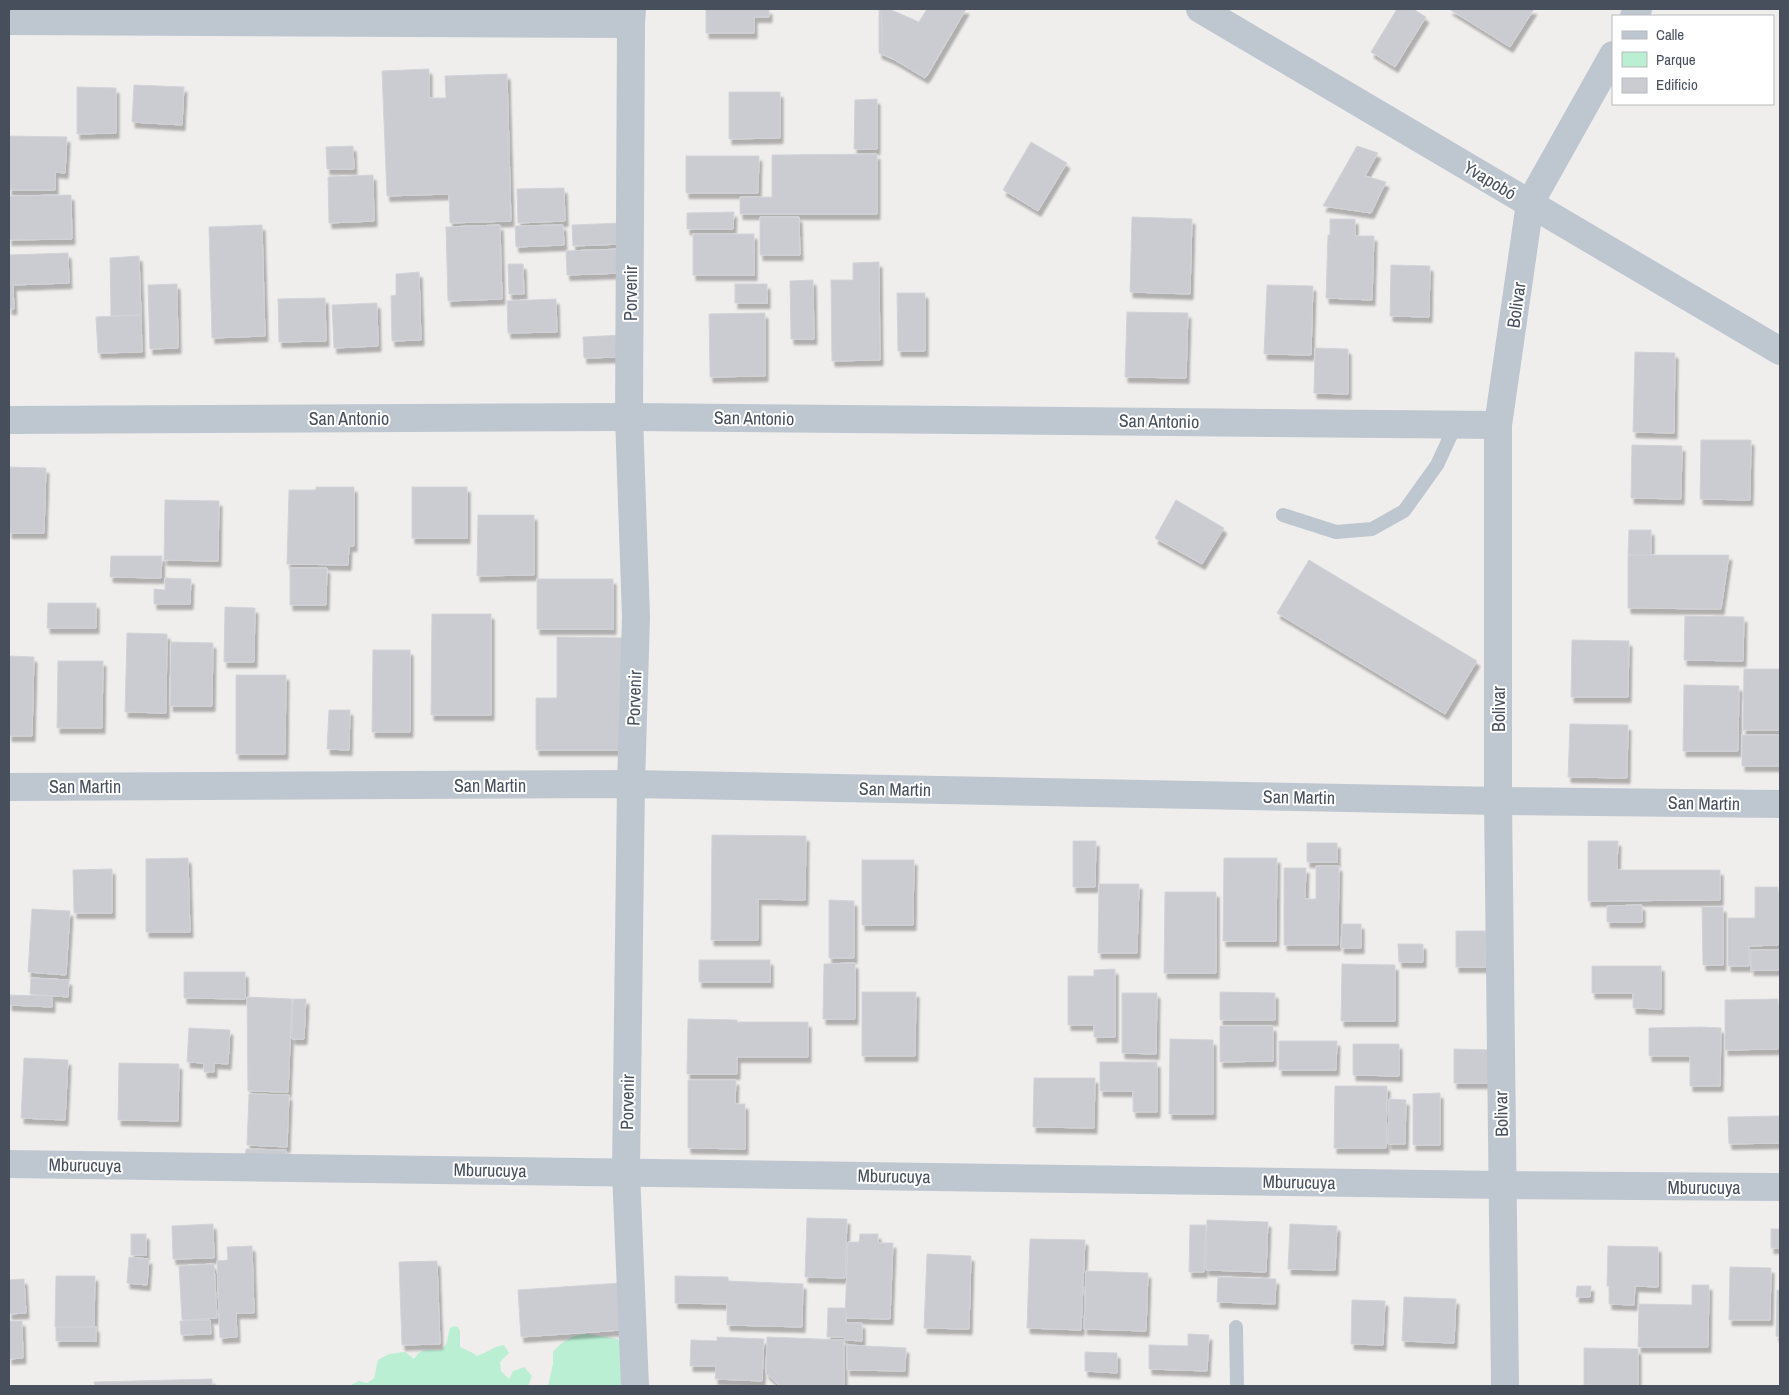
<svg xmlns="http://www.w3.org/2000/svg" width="1789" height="1395" viewBox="0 0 1789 1395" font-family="'Archivo Narrow',sans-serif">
  <defs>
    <filter id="shadow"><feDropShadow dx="3" dy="5.5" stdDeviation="1" flood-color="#0004"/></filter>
  </defs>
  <rect width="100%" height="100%" fill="#f0eeed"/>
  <g fill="#bbefd4">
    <path d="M 454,1326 L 458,1327 L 460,1331 L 460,1347 L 475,1354 L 476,1356 C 486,1354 493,1346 504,1345 L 509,1353 L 500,1362 L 501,1371 L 509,1379 L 513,1371 L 524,1367 L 532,1376 L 528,1386 L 349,1386 L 359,1381 L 367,1383 L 374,1378 L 378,1360 L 389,1354 L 405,1352 L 414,1359 C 421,1347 429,1351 441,1350 C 449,1345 447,1336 450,1328 Z"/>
    <path d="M 588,1334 L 618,1339 L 625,1353 L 633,1386 L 548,1386 L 553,1364 L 553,1352 C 564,1340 571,1335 588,1334 Z"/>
  </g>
  <g fill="#caccd2" stroke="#d2d3d9" filter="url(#shadow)">
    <path d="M 706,9 L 769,9 L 769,17 L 754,17 L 754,33 L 706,33 Z"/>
    <path d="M 879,9 L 921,25 L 930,9 L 966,9 L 927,76 L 913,68 L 879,53 Z"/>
    <path d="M 881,9 L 889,9 L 919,22 L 927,9 L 966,9 L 925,78 L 883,53 Z"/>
    <path d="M 1397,9 L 1413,9 L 1426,17 L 1395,67 L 1371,52 Z"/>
    <path d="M 1449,9 L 1534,9 L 1510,47 Z"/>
    <path d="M 429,69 L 429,98 L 446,98 L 445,76 L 507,74 L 511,221 L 450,223 L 449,194 L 387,196 L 382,71 Z"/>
    <path d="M 134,85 L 184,87 L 182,125 L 132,122 Z"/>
    <path d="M 77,87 L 116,88 L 116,133 L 77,134 Z"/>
    <path d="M 729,92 L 780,92 L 780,138 L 729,139 Z"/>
    <path d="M 877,99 L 877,149 L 854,149 L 855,100 Z"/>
    <path d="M 9,136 L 67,137 L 65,173 L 55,172 L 55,190 L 9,190 Z"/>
    <path d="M 1031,142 L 1067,163 L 1038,211 L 1003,190 Z"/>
    <path d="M 353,146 L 354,169 L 327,169 L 326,147 Z"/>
    <path d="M 1357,146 L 1378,153 L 1365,176 L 1386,182 L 1371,213 L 1323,206 Z"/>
    <path d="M 877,154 L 877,214 L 740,214 L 740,197 L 772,197 L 772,155 Z"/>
    <path d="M 686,156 L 759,156 L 758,193 L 686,193 Z"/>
    <path d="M 373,175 L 374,221 L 329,223 L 328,177 Z"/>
    <path d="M 564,188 L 565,221 L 518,223 L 517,189 Z"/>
    <path d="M 71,195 L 72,239 L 9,240 L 9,196 Z"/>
    <path d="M 734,212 L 733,229 L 687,229 L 687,213 Z"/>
    <path d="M 760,217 L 799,217 L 800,255 L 760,255 Z"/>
    <path d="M 1132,217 L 1192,219 L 1190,294 L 1130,292 Z"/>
    <path d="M 1330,219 L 1355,219 L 1355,236 L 1374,236 L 1372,300 L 1326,298 L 1328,235 L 1330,235 Z"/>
    <path d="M 622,223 L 623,244 L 573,246 L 572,225 Z"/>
    <path d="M 262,225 L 265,336 L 212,338 L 209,227 Z"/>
    <path d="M 500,225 L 502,299 L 448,301 L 446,227 Z"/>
    <path d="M 563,225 L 564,245 L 516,247 L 515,226 Z"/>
    <rect x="693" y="234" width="61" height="41"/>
    <path d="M 622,249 L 623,273 L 567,275 L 566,251 Z"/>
    <path d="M 68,253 L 69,283 L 13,285 L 14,309 L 9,309 L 9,255 Z"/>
    <path d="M 139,256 L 141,315 L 111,316 L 110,258 Z"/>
    <path d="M 879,262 L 880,360 L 832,361 L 831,280 L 853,280 L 853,263 Z"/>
    <path d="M 508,264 L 523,264 L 524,294 L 509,294 Z"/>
    <path d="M 1391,265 L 1430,266 L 1429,317 L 1390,316 Z"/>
    <path d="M 419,272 L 421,340 L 392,341 L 391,296 L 396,295 L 396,274 Z"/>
    <path d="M 813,280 L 814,339 L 791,339 L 790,281 Z"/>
    <path d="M 177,284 L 178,348 L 150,349 L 148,285 Z"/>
    <rect x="735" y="284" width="32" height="19"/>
    <path d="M 1267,285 L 1313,286 L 1311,355 L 1264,354 Z"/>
    <path d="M 897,293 L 925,293 L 925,351 L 898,351 Z"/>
    <path d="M 325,298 L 326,341 L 279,342 L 278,299 Z"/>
    <path d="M 556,299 L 557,332 L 508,333 L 507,301 Z"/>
    <path d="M 377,303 L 378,346 L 334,348 L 332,305 Z"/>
    <path d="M 1127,312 L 1188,313 L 1186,378 L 1125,377 Z"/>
    <path d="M 765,313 L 765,376 L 710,377 L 709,314 Z"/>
    <path d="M 141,315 L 142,352 L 98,353 L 96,317 Z"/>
    <path d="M 622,335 L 623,357 L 584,358 L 583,337 Z"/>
    <path d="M 1315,348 L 1348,349 L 1348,394 L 1314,393 Z"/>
    <path d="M 1635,352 L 1675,353 L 1674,433 L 1633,432 Z"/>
    <path d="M 1701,440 L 1751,440 L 1750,500 L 1700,499 Z"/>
    <path d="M 1632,445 L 1682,446 L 1681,499 L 1631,498 Z"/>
    <path d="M 9,467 L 46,468 L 44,533 L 9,533 Z"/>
    <path d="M 316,487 L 354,487 L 354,546 L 349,546 L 348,565 L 287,564 L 289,490 L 316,490 Z"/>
    <rect x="412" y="487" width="55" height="51"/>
    <path d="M 165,500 L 219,501 L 218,561 L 164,560 Z"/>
    <path d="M 1176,500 L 1224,528 L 1202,564 L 1155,538 Z"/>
    <path d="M 478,515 L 534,515 L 534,575 L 477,576 Z"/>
    <path d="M 1629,530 L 1651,530 L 1651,556 L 1628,555 Z"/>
    <path d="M 1628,555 L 1729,555 L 1721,609 L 1628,608 Z"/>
    <path d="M 111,556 L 162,556 L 161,578 L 110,577 Z"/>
    <path d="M 1309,560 L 1477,661 L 1445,714 L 1277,613 Z"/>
    <path d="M 290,568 L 327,568 L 326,605 L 290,605 Z"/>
    <path d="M 165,578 L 191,579 L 190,604 L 154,604 L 154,589 L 165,590 Z"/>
    <rect x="537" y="579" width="76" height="50"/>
    <path d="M 48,603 L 96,603 L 96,628 L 47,628 Z"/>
    <path d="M 225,607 L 255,608 L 254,662 L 224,662 Z"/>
    <path d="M 432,614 L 491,614 L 491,715 L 431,715 Z"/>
    <path d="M 1685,616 L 1744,617 L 1743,661 L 1684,660 Z"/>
    <path d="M 127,633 L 167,634 L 166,713 L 125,712 Z"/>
    <path d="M 557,637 L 628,638 L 628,750 L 536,750 L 536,698 L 557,698 Z"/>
    <path d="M 1572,640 L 1629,641 L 1628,697 L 1571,697 Z"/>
    <path d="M 171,642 L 213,643 L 212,706 L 170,706 Z"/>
    <path d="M 373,650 L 410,650 L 410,732 L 372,732 Z"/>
    <path d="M 9,656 L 34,657 L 32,736 L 9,736 Z"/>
    <path d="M 58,661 L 103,661 L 102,728 L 57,728 Z"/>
    <path d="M 1744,669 L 1780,669 L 1780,730 L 1743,730 Z"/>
    <path d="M 236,675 L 286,675 L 285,754 L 236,754 Z"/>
    <path d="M 1684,685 L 1739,686 L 1738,751 L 1683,751 Z"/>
    <path d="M 329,710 L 350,710 L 349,750 L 327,749 Z"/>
    <path d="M 1570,724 L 1628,725 L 1627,778 L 1568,777 Z"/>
    <rect x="1742" y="735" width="38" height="31"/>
    <path d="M 712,835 L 806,836 L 805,900 L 758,899 L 758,940 L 711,940 Z"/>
    <path d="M 1073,841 L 1096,841 L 1095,887 L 1073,887 Z"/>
    <path d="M 1588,841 L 1618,841 L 1617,870 L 1720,870 L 1720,900 L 1588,901 Z"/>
    <rect x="1307" y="843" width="30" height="19"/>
    <path d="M 188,858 L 190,932 L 146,932 L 146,859 Z"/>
    <path d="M 1224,858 L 1277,858 L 1276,941 L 1223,941 Z"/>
    <path d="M 862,860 L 914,860 L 913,925 L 862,925 Z"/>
    <path d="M 1316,866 L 1339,866 L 1338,945 L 1284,945 L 1284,868 L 1306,868 L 1305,899 L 1316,899 Z"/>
    <path d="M 112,869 L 112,913 L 74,913 L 73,870 Z"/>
    <path d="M 1099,884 L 1139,884 L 1137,953 L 1098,953 Z"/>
    <path d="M 1755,887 L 1778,887 L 1778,945 L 1749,946 L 1749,966 L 1728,966 L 1728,918 L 1755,918 Z"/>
    <path d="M 1165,892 L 1216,892 L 1216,973 L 1164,973 Z"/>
    <path d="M 829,900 L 854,901 L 854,958 L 829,958 Z"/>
    <path d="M 1642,905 L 1642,922 L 1607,922 L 1607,906 Z"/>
    <path d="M 1702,907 L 1723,907 L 1723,965 L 1703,965 Z"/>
    <path d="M 32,909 L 70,911 L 66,975 L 28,972 Z"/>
    <path d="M 1342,924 L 1361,924 L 1361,948 L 1341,948 Z"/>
    <rect x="1456" y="931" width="30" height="36"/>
    <path d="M 1398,944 L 1423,944 L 1423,962 L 1399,962 Z"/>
    <rect x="1751" y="950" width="29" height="20"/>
    <rect x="699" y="960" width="71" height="22"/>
    <path d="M 855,963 L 855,1019 L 823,1019 L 824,964 Z"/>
    <path d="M 1342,964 L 1395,965 L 1395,1021 L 1341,1021 Z"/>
    <path d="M 1592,966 L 1661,966 L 1661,1009 L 1633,1008 L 1633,993 L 1592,993 Z"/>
    <path d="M 1115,969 L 1115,1037 L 1094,1037 L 1094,1025 L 1068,1025 L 1068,976 L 1094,976 L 1094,970 Z"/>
    <path d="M 184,972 L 245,972 L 245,999 L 184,998 Z"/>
    <path d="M 31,978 L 69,980 L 68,997 L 30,994 Z"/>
    <path d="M 862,992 L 916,992 L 915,1056 L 862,1056 Z"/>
    <path d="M 1220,992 L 1275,993 L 1275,1020 L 1220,1020 Z"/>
    <path d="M 1122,993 L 1157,993 L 1156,1054 L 1122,1053 Z"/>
    <path d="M 9,995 L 52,996 L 52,1007 L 9,1005 Z"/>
    <path d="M 247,997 L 292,999 L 288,1092 L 248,1091 Z"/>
    <path d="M 293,999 L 306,999 L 304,1039 L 292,1039 Z"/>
    <path d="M 1778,999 L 1778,1049 L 1725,1050 L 1725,1000 Z"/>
    <path d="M 688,1019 L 737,1020 L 737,1022 L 808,1022 L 808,1057 L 737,1057 L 737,1074 L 687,1074 Z"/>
    <path d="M 1220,1026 L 1273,1026 L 1273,1061 L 1220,1062 Z"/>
    <path d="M 1701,1027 L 1721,1028 L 1720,1086 L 1690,1086 L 1690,1056 L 1649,1056 L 1649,1028 Z"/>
    <path d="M 189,1028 L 230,1030 L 228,1064 L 214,1063 L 214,1072 L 204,1072 L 204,1063 L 187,1062 Z"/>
    <path d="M 1170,1039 L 1213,1040 L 1213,1114 L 1169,1114 Z"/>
    <path d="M 1279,1041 L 1337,1041 L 1336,1070 L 1279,1070 Z"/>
    <path d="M 1353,1044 L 1399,1044 L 1399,1076 L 1353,1075 Z"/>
    <path d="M 1454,1049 L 1491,1050 L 1491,1083 L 1454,1083 Z"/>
    <path d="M 24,1058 L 68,1060 L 65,1120 L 21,1118 Z"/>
    <path d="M 1100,1062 L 1157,1062 L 1157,1112 L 1133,1112 L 1133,1091 L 1100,1091 Z"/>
    <path d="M 119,1063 L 179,1064 L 178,1121 L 118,1120 Z"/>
    <path d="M 1034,1078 L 1095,1078 L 1094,1128 L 1033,1127 Z"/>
    <path d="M 688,1080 L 736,1080 L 735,1104 L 745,1104 L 745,1149 L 688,1148 Z"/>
    <path d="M 1335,1086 L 1387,1086 L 1386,1148 L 1334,1148 Z"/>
    <path d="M 1440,1093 L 1440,1145 L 1413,1145 L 1413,1094 Z"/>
    <path d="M 249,1094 L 289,1095 L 287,1147 L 247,1145 Z"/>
    <path d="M 1389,1099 L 1406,1100 L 1405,1144 L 1388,1144 Z"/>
    <path d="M 1779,1116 L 1779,1143 L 1729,1144 L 1728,1117 Z"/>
    <path d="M 246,1149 L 286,1150 L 286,1159 L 245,1158 Z"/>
    <path d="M 807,1218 L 847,1219 L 845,1278 L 805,1277 Z"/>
    <path d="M 1207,1220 L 1268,1222 L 1266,1272 L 1206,1270 Z"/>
    <path d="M 213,1224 L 214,1258 L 173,1259 L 172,1226 Z"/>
    <path d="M 1290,1224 L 1337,1226 L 1335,1270 L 1288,1269 Z"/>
    <path d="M 1190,1225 L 1206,1225 L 1204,1272 L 1189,1272 Z"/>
    <rect x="1771" y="1229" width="9" height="19"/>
    <rect x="131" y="1234" width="15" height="21"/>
    <path d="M 860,1234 L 878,1234 L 878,1243 L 893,1243 L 890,1319 L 845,1318 L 848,1242 L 859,1242 Z"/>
    <path d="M 1030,1239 L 1085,1240 L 1081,1330 L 1027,1328 Z"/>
    <path d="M 252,1246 L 254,1313 L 236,1313 L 237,1337 L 220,1338 L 217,1261 L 228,1260 L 227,1247 Z"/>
    <path d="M 1608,1246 L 1658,1247 L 1658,1287 L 1635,1286 L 1634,1305 L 1609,1304 L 1609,1286 L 1607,1286 Z"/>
    <path d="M 927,1254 L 971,1256 L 969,1329 L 924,1328 Z"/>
    <path d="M 129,1257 L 149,1259 L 147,1285 L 127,1283 Z"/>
    <path d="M 437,1261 L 440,1344 L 402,1345 L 399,1262 Z"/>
    <path d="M 214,1264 L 217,1318 L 182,1320 L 179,1266 Z"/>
    <path d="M 1730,1267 L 1771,1268 L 1770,1320 L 1729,1320 Z"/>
    <path d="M 1086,1271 L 1148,1273 L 1146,1331 L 1084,1329 Z"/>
    <path d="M 56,1276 L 95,1276 L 94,1327 L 55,1327 Z"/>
    <path d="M 675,1276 L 728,1277 L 728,1281 L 803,1284 L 802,1327 L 727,1325 L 727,1304 L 675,1303 Z"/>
    <path d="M 1218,1277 L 1276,1279 L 1275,1304 L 1217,1302 Z"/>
    <path d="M 24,1279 L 26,1313 L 9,1314 L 9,1280 Z"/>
    <path d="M 620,1283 L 622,1330 L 521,1337 L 518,1290 Z"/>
    <path d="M 1692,1285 L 1709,1285 L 1708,1347 L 1638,1347 L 1639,1304 L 1692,1305 Z"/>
    <path d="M 1577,1286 L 1591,1286 L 1590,1297 L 1576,1297 Z"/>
    <path d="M 1777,1290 L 1780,1290 L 1780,1337 L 1776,1336 Z"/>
    <path d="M 1404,1297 L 1456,1299 L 1454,1343 L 1402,1341 Z"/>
    <path d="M 1352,1300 L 1385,1301 L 1383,1345 L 1351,1344 Z"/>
    <path d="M 828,1308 L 846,1308 L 846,1323 L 862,1323 L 862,1341 L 845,1340 L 845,1337 L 827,1337 Z"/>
    <path d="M 210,1320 L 211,1334 L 181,1335 L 180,1321 Z"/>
    <path d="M 9,1321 L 22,1321 L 23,1358 L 9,1359 Z"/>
    <rect x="56" y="1327" width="40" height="14"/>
    <path d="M 1188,1334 L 1209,1335 L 1207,1371 L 1149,1369 L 1149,1345 L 1188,1346 Z"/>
    <path d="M 717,1337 L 764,1339 L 762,1381 L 715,1379 L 716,1366 L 690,1366 L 691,1340 L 717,1341 Z"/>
    <path d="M 767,1337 L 844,1340 L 844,1386 L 780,1386 L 766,1373 Z"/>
    <path d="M 847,1345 L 906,1348 L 905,1371 L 847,1370 Z"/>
    <path d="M 1584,1348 L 1638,1349 L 1638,1386 L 1584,1385 Z"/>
    <path d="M 1085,1352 L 1117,1353 L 1117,1373 L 1085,1371 Z"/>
    <path d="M 212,1379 L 212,1386 L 95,1386 L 94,1382 Z"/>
  </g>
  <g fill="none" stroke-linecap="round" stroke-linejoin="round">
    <g stroke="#bec7d0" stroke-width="14">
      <path d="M 1283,515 L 1336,532 L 1372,529 L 1404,511 L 1437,465 L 1456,424"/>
      <path d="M 1236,1327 L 1237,1386"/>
    </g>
    <g stroke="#bec7d0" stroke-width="28">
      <path d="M 1200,9 L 1780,351"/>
      <path d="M 1634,16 L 1638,9"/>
      <path d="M 9,21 L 631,24"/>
      <path d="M 9,420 L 629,417 L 1498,425"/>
      <path d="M 9,787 L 631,784 L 1498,801 L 1780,804"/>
      <path d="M 9,1164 L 1502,1185 L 1780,1187"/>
      <path d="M 1505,1386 L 1498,801 L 1498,425 L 1530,203 L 1613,55"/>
    </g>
    <path stroke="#bec7d0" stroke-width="28" d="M 632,9 L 631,24 L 629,417 L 636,617 L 631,784 L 626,1172 L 635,1386"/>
  </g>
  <g text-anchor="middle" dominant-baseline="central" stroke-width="4" stroke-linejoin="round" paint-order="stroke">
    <g font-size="18" fill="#464f5b" stroke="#fff">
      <text transform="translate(1490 180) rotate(31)">Yvapobó</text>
      <text transform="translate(630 293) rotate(-90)">Porvenir</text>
      <text transform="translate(1516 305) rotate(-82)">Bolivar</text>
      <text x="349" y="418">San Antonio</text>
      <text transform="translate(754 418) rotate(1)">San Antonio</text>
      <text transform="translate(1159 421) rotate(1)">San Antonio</text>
      <text transform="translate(634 698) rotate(-88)">Porvenir</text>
      <text transform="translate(1498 709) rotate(-90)">Bolivar</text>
      <text x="490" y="785">San Martin</text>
      <text x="85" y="786">San Martin</text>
      <text transform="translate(895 789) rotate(1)">San Martin</text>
      <text transform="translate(1299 797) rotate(1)">San Martin</text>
      <text transform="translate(1704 803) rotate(1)">San Martin</text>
      <text transform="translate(627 1102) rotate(-89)">Porvenir</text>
      <text transform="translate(1501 1114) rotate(-91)">Bolivar</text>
      <text transform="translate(85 1165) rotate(1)">Mburucuya</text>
      <text transform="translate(490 1170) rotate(1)">Mburucuya</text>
      <text transform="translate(894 1176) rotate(1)">Mburucuya</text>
      <text transform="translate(1299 1182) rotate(1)">Mburucuya</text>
      <text x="1704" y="1187">Mburucuya</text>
    </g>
  </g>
  <rect width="1789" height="1395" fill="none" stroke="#464f5b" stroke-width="20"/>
  <rect x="1612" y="15" width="162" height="90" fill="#ffffff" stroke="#b5b9bd"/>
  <rect x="1622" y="31" width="25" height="8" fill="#bec7d0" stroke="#b5b9bd"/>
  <text x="1656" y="40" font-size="15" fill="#464f5b">Calle</text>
  <rect x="1622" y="52" width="25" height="15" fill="#bbefd4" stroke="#b5b9bd"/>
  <text x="1656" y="65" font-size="15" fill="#464f5b">Parque</text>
  <rect x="1622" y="78" width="25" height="15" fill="#caccd2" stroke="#b5b9bd"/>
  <text x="1656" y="90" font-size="15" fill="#464f5b">Edificio</text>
</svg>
